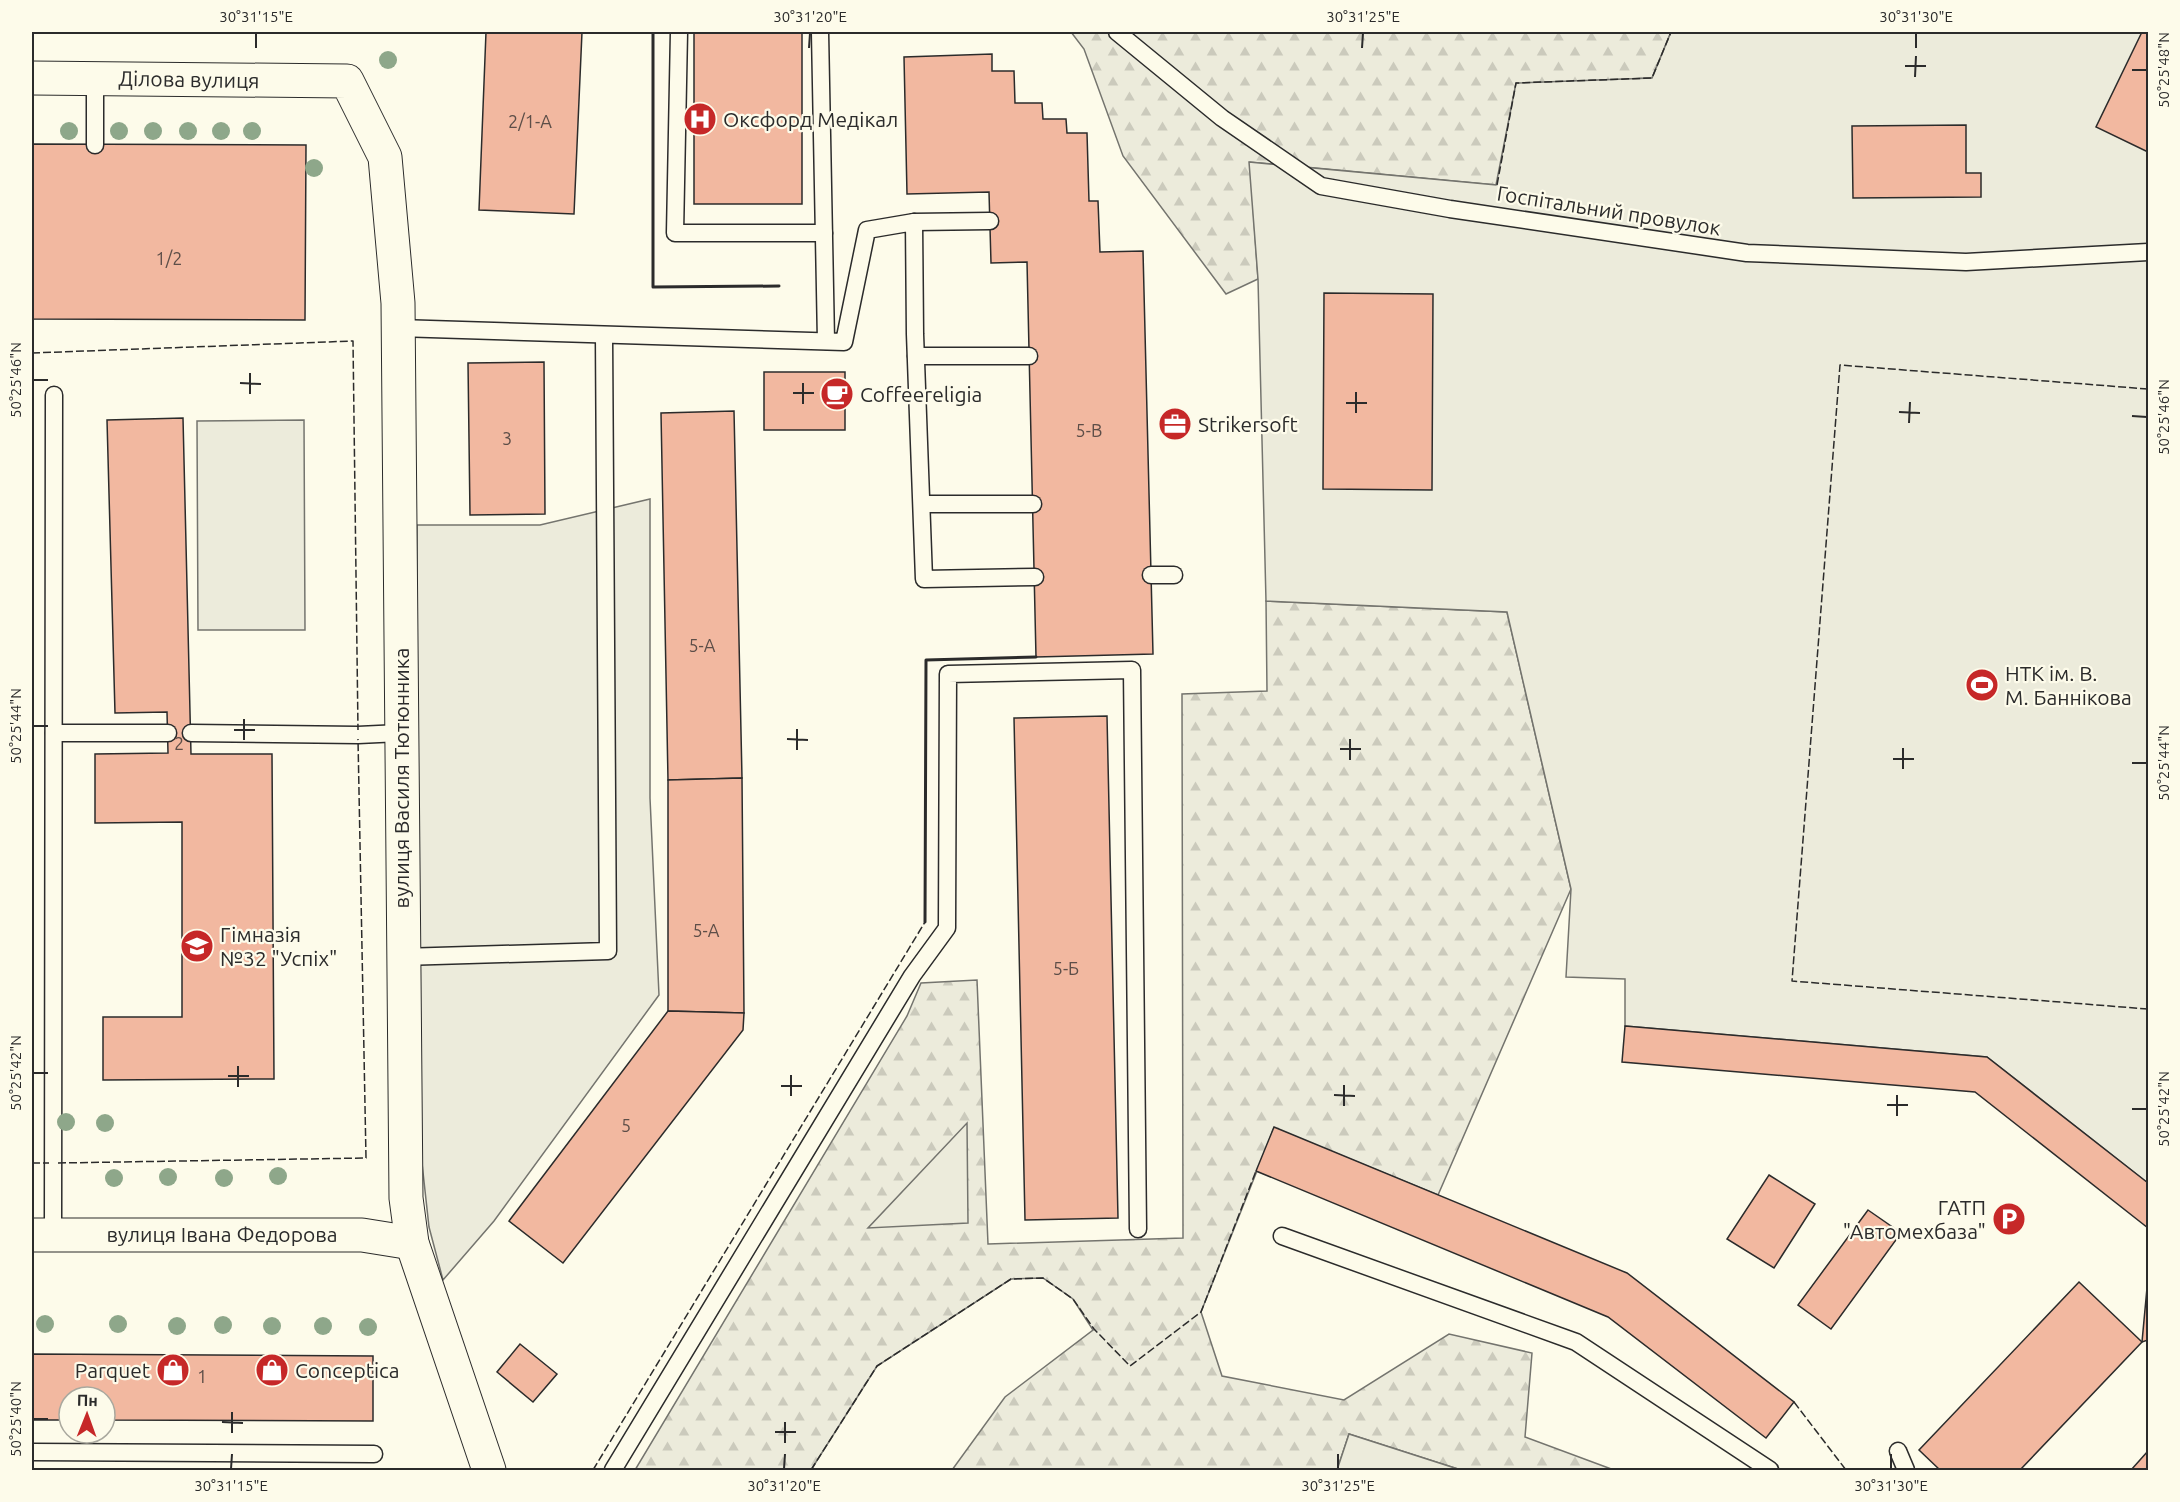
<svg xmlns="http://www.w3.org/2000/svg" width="2180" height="1502" viewBox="0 0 2180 1502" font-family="Ubuntu,sans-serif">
  <defs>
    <pattern id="forest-firs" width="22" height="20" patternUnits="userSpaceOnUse" patternTransform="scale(1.5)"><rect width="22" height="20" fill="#ecebdb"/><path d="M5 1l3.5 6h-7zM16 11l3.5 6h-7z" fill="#cbcabc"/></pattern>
  </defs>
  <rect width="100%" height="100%" fill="#fdfbea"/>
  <g fill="url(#forest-firs)" stroke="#74746e" stroke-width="1.5">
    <path d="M 1071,32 L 1671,32 L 1652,78 L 1516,84 L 1497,185 L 1250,162 L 1258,279 L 1226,294 L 1123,156 L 1084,49 Z"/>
    <path d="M 1266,601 L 1507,612 L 1571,889 L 1438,1195 L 1274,1128 L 1201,1312 L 1222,1376 L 1344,1400 L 1449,1334 L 1532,1353 L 1525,1437 L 1614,1470 L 1461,1470 L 1349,1434 L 1337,1470 L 952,1470 L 1005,1397 L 1093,1330 L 1073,1299 L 1043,1278 L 1011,1279 L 877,1366 L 811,1470 L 635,1470 L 907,1016 L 921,983 L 977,980 L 988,1244 L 1183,1238 L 1182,694 L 1267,691 Z"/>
  </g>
  <g fill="#ecebdb" stroke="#74746e" stroke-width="1.5">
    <path d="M 1671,32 L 2148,32 L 2148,1183 L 1987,1057 L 1625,1026 L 1625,979 L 1566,977 L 1571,889 L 1507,612 L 1266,601 L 1258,279 L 1249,162 L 1496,185 L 1516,83 L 1652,78 Z"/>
    <path d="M 304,420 L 305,630 L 198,630 L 197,421 Z"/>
    <path d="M 650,499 L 650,798 L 659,995 L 494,1221 L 443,1280 L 429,1227 L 414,1090 L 417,525 L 540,525 Z"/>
    <path d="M 967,1123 L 968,1223 L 868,1228 Z"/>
    <path d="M 1349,1434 L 1461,1470 L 1337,1470 Z"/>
  </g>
  <g fill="#f2b8a0" stroke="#2b2b2b" stroke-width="1.5">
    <path d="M 486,32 L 582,32 L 574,214 L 479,210 Z"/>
    <rect x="694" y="32" width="108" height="172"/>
    <path d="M 2142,32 L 2148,32 L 2148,152 L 2096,127 Z"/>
    <path d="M 992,54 L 992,71 L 1014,71 L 1015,103 L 1042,103 L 1043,119 L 1066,119 L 1067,133 L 1087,133 L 1089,201 L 1098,201 L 1100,252 L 1143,251 L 1153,654 L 1036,657 L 1027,262 L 991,263 L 989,192 L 907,194 L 904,57 Z"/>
    <path d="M 1966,125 L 1966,173 L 1981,173 L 1981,197 L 1853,198 L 1852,126 Z"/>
    <path d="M 33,144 L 306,145 L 305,320 L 32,319 Z"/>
    <path d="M 1324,293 L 1433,294 L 1432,490 L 1323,489 Z"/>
    <path d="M 544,362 L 545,514 L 470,515 L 468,363 Z"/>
    <rect x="764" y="372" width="81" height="58"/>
    <path d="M 734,411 L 742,778 L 668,780 L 661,413 Z"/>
    <path d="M 183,418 L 191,754 L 272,754 L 274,1079 L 103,1080 L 103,1017 L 182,1017 L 182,822 L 95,823 L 95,754 L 168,753 L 167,712 L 115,713 L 107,420 Z"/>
    <path d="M 1107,716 L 1118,1218 L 1025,1220 L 1014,718 Z"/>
    <path d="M 742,778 L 744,1013 L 668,1011 L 668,780 Z"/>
    <path d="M 668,1011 L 744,1013 L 743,1030 L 563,1263 L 509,1221 Z"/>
    <path d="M 1625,1026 L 1987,1057 L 2148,1183 L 2148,1228 L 1975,1092 L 1622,1062 Z"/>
    <path d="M 1274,1127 L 1627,1273 L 1794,1402 L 1766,1438 L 1608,1317 L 1256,1171 Z"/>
    <path d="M 1769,1175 L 1815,1204 L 1774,1268 L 1727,1239 Z"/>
    <path d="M 1868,1210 L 1901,1233 L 1831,1329 L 1798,1305 Z"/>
    <path d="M 2148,1277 L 2148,1340 L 2142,1342 Z"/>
    <path d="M 2079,1282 L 2142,1342 L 2020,1470 L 1940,1470 L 1919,1450 Z"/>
    <path d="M 520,1344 L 557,1374 L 533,1402 L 497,1372 Z"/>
    <path d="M 32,1354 L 373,1356 L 373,1421 L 105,1420 L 105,1397 L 69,1397 L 69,1420 L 32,1420 Z"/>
    <path d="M 2148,1451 L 2148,1470 L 2131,1470 Z"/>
  </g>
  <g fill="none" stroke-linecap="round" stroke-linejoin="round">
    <g stroke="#2b2b2b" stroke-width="19">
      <g id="service">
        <path d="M 679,32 L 675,233 L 824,233"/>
        <path d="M 820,32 L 826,341"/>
        <path d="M 1117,32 L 1222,118 L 1321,186 L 1450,209 L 1747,253 L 1966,262 L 2148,252"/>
        <path d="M 95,78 L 95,145"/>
        <path d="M 914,222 L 990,221"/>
        <path d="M 398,328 L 844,342 L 867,230 L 914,222 L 915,334 L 924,579 L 1035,577"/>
        <path d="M 916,356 L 1029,356"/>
        <path d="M 922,504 L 1033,504"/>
        <path d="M 1151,575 L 1174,575"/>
        <path d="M 54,733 L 168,733"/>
        <path d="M 191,733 L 358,735 L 400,733"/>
        <path d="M 402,957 L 608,951 L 604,336"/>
        <path d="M 53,1235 L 54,395"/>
        <path d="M 1282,1236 L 1576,1342 L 1770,1470"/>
        <path d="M 1898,1451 L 1906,1470"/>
        <path d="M 32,1452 L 374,1454"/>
        <path d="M 613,1470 L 912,976 L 947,928 L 948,674 L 1132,670 L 1138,1229"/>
      </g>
    </g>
    <g stroke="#2b2b2b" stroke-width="35">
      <g id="minor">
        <path d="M 32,78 L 347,81 L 385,157 L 398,303 L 406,1198 L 412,1243 L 489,1470"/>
        <path d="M 32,1235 L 362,1235 L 412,1243"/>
      </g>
    </g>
    <use href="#service" stroke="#fdfbea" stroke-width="16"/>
    <use href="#minor" stroke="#fdfbea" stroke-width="33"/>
    <g stroke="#2b2b2b" stroke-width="1.5" stroke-dasharray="8 3" stroke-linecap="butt">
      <path d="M 1497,185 L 1516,83 L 1652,78 L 1671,32"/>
      <path d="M 32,353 L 353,341 L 358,730"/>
      <path d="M 2148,389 L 1840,365 L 1792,981 L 2148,1009"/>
      <path d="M 32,1163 L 49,1163"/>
      <path d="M 58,1163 L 366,1158 L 358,739"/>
      <path d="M 1794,1402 L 1846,1470"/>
      <path d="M 593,1470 L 925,922"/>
      <path d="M 811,1470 L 877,1366 L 1011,1279 L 1043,1278 L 1073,1299 L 1094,1329 L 1130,1366 L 1201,1312 L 1256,1171"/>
    </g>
    <g stroke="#2b2b2b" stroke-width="3">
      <path d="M 653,32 L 653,287 L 779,286"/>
      <path d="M 925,922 L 926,660 L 1036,657"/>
    </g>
  </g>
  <g fill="#8ea78a">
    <circle cx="388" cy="60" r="9"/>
    <circle cx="69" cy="131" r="9"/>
    <circle cx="119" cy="131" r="9"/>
    <circle cx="153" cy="131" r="9"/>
    <circle cx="188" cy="131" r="9"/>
    <circle cx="221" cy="131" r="9"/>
    <circle cx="252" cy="131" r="9"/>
    <circle cx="314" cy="168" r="9"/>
    <circle cx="66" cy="1122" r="9"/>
    <circle cx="105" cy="1123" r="9"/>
    <circle cx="278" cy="1176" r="9"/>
    <circle cx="168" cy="1177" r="9"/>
    <circle cx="114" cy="1178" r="9"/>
    <circle cx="224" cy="1178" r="9"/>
    <circle cx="45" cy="1324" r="9"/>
    <circle cx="118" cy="1324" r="9"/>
    <circle cx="223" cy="1325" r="9"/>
    <circle cx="177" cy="1326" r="9"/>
    <circle cx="272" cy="1326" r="9"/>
    <circle cx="323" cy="1326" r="9"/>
    <circle cx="368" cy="1327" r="9"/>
  </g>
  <path fill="none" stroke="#2b2b2b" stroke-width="2" d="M 256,48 L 256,33M 809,48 L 810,33M 1362,48 L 1363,33M 1916,48 L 1916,33M 1905,66 L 1926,66M 2132,70 L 2147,70M 1915,77 L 1916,56M 33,380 L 48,380M 240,383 L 261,384M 793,393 L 814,393M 250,394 L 250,373M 1346,403 L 1367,403M 803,404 L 803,383M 1899,412 L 1920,413M 1356,413 L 1356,392M 2132,416 L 2147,417M 1909,423 L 1910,402M 33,726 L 48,726M 234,730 L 255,730M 787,739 L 808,740M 244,740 L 244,719M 1340,749 L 1361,749M 797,750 L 797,729M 1893,759 L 1914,759M 1350,760 L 1350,739M 2132,763 L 2147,763M 1903,769 L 1903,748M 33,1073 L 48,1073M 228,1076 L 249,1076M 781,1086 L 802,1086M 238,1087 L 238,1066M 1334,1095 L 1355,1096M 791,1096 L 791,1075M 1887,1105 L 1908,1105M 1344,1106 L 1344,1085M 2132,1109 L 2147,1109M 1897,1116 L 1897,1095M 33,1419 L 48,1419M 222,1422 L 243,1423M 775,1432 L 796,1432M 232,1433 L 232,1412M 785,1443 L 785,1422M 231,1469 L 232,1454M 784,1469 L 785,1454M 1338,1469 L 1338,1454M 1891,1469 L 1891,1454"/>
  <defs>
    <g id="hospital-disc" transform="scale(1.725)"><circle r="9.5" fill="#c62828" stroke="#fdfbea"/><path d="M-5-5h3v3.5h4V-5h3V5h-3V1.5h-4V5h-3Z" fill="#fff"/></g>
    <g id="cafe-disc" transform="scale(1.725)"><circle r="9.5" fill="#c62828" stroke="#fdfbea"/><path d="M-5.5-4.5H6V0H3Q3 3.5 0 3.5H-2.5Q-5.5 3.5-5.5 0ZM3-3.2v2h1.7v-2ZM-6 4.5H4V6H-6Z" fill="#fff"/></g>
    <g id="office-disc" transform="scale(1.725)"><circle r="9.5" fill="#c62828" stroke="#fdfbea"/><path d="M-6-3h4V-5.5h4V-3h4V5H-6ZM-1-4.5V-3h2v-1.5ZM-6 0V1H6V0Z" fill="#fff"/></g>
    <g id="stadium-disc" transform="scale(1.725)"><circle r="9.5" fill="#c62828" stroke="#fdfbea"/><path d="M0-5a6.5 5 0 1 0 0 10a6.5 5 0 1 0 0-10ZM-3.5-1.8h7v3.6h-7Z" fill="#fff"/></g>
    <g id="school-disc" transform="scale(1.725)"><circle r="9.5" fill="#c62828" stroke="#fdfbea"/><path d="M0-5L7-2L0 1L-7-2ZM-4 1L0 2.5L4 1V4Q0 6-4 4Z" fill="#fff"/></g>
    <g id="parking-disc" transform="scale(1.725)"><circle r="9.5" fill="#c62828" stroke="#fdfbea"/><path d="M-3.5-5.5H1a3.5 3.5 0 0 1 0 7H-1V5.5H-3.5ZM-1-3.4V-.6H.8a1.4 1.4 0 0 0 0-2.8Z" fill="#fff"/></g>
    <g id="shop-disc" transform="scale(1.725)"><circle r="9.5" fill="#c62828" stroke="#fdfbea"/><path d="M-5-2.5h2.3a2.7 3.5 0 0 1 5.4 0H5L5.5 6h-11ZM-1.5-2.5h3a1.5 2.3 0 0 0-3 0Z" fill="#fff"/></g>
  </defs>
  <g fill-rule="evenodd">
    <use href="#hospital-disc" x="700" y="119"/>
    <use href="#cafe-disc" x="837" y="394"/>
    <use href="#office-disc" x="1175" y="424"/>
    <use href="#stadium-disc" x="1982" y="685"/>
    <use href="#school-disc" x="197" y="946"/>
    <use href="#parking-disc" x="2009" y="1219"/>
    <use href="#shop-disc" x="173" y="1370"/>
    <use href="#shop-disc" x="272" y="1370"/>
  </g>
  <g text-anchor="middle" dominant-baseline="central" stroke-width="4.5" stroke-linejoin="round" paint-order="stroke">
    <g font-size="18" fill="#5d4e48">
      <text x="530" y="121">2/1-А</text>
      <text x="169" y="258">1/2</text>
      <text x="1089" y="430">5-В</text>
      <text x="507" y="438">3</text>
      <text x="702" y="645">5-А</text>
      <text x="179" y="743">2</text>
      <text x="706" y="930">5-А</text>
      <text x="1066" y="968">5-Б</text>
      <text x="626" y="1125">5</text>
      <text x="202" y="1376">1</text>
    </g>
    <g font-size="21" fill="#2b2b2b" stroke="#fdfbea">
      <text transform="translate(189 79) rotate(1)">Ділова вулиця</text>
      <text transform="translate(1609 210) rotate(9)">Госпітальний провулок</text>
      <text transform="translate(401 778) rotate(-90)">вулиця Василя Тютюнника</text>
      <text x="222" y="1234">вулиця Івана Федорова</text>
    </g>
    <g font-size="21" fill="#2b2b2b" stroke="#fdfbea" text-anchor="start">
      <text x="723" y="119">Оксфорд Медікал</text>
      <text x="860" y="394">Coffeereligia</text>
      <text x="1198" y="424">Strikersoft</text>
      <text x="2005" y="673">НТК ім. В.<tspan x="2005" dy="24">М. Баннікова</tspan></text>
      <text x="220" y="934">Гімназія<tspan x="220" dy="24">№32 "Успіх"</tspan></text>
      <text x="1986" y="1207" text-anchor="end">ГАТП<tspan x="1986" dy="24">"Автомехбаза"</tspan></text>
      <text x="150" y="1370" text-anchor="end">Parquet</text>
      <text x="295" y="1370">Conceptica</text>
    </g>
  </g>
  <rect width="2180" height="1502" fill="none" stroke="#fdfbea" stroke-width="66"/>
  <g transform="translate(87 1415) rotate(1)"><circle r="28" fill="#fdfbea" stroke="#a9a89e" stroke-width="1.5"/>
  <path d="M0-4.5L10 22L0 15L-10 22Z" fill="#c62828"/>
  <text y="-9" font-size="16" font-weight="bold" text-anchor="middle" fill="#2b2b2b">Пн</text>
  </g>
  <rect x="33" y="33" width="2114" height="1436" fill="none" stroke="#2b2b2b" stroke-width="2"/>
  <g font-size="15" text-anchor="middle" fill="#2b2b2b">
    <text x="256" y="22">30°31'15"E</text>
    <text x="810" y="22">30°31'20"E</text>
    <text x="1363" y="22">30°31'25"E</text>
    <text x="1916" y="22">30°31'30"E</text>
    <text transform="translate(2164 70) rotate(-90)" y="5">50°25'48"N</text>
    <text transform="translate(16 380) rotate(-90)" y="5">50°25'46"N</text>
    <text transform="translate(2164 417) rotate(-90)" y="5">50°25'46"N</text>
    <text transform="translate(16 726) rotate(-90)" y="5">50°25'44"N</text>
    <text transform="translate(2164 763) rotate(-90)" y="5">50°25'44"N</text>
    <text transform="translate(16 1073) rotate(-90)" y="5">50°25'42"N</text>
    <text transform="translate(2164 1109) rotate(-90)" y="5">50°25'42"N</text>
    <text transform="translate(16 1419) rotate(-90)" y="5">50°25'40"N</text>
    <text x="231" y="1491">30°31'15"E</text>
    <text x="784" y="1491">30°31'20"E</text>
    <text x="1338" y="1491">30°31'25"E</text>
    <text x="1891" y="1491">30°31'30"E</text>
  </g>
</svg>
